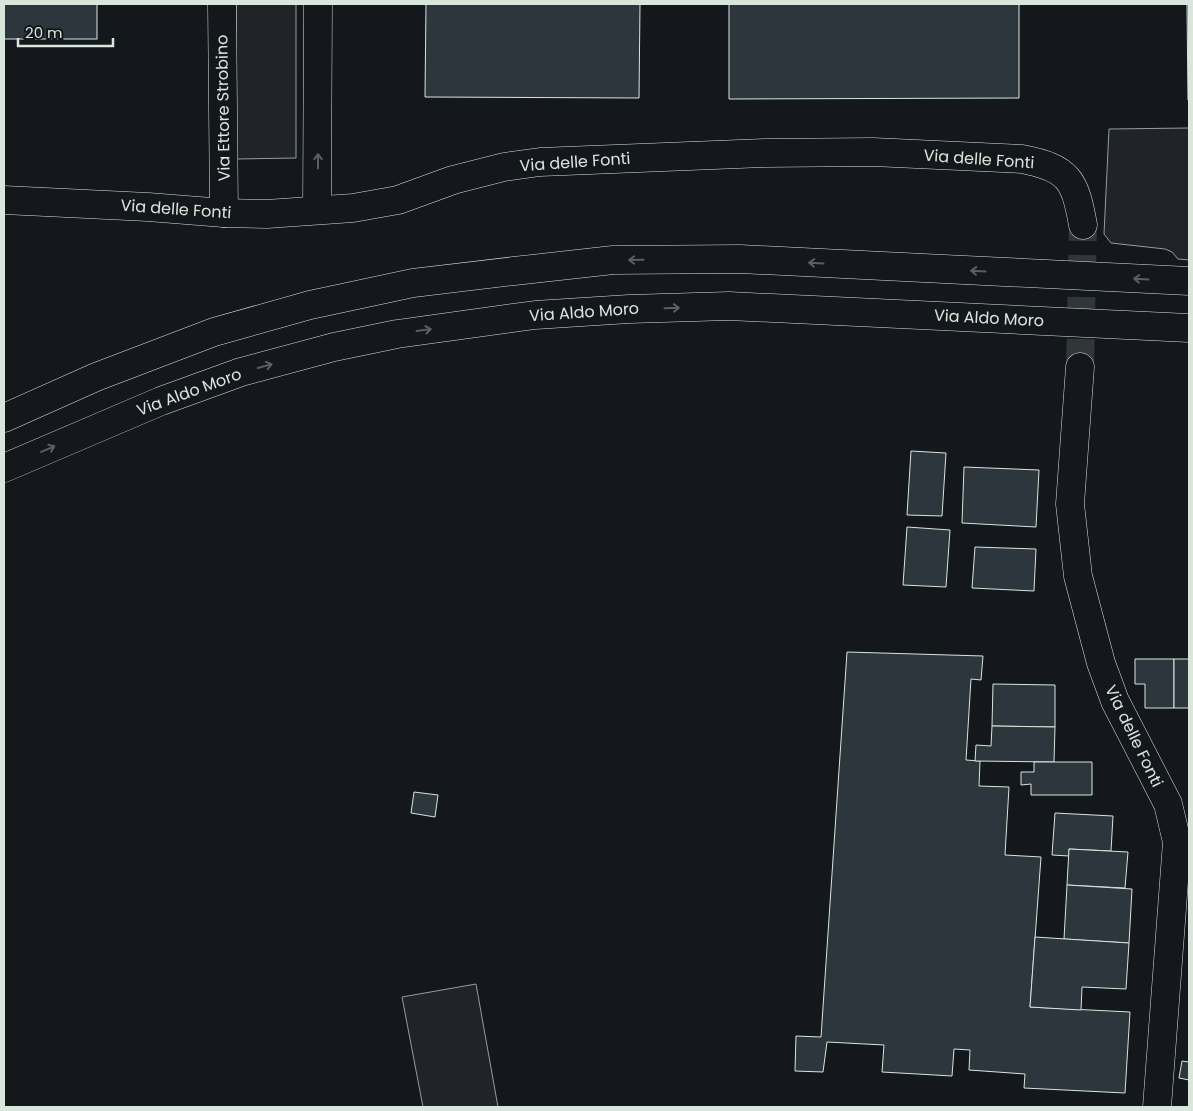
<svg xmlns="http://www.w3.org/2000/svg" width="1193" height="1111" viewBox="0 0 1193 1111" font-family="Poppins,sans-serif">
  <rect width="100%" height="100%" fill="#14181c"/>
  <g fill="#202428" stroke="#939e99">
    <path d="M 236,4 L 296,4 L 296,158 L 236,159 Z"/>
    <path d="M 1189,128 L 1189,260 L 1178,259 L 1172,252 L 1165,249 L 1111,243 L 1104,234 L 1109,129 Z"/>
    <path d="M 476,984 L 498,1107 L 423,1107 L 402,997 Z"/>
  </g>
  <g fill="#2c363c" stroke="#d8e6dc">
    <rect x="4" y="4" width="93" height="35"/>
    <path d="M 426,4 L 640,4 L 639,98 L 425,97 Z"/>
    <path d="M 729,4 L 1019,4 L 1019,98 L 729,99 Z"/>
    <path d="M 1187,4 L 1189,4 L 1189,100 L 1188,100 Z"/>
    <path d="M 911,451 L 946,453 L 942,516 L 907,515 Z"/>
    <path d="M 964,467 L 1039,470 L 1036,527 L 962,523 Z"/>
    <path d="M 907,527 L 950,530 L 946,587 L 903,585 Z"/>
    <path d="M 975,547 L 1036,549 L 1034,591 L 972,588 Z"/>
    <path d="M 847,652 L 983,656 L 981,680 L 971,679 L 966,760 L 980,761 L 979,786 L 1009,787 L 1005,855 L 1041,857 L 1030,1007 L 1130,1012 L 1125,1093 L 1024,1088 L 1025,1074 L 969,1070 L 970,1050 L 954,1049 L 952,1076 L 882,1072 L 884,1045 L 827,1042 L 823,1072 L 795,1071 L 796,1036 L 821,1037 Z"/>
    <path d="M 1135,659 L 1174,659 L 1174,708 L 1145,708 L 1145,684 L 1135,684 Z"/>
    <rect x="1174" y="659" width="15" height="49"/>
    <path d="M 993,684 L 1055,685 L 1055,727 L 992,726 Z"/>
    <path d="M 992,726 L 1055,727 L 1054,762 L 975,761 L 976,745 L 991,746 Z"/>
    <path d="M 1034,762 L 1092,762 L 1092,795 L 1031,795 L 1031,784 L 1021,785 L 1021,772 L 1034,772 Z"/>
    <path d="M 414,792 L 438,795 L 435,817 L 411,813 Z"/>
    <path d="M 1055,813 L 1113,816 L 1111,851 L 1069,849 L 1069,856 L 1052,855 Z"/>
    <path d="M 1069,849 L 1128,852 L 1125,888 L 1067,885 Z"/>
    <path d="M 1067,885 L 1132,889 L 1129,943 L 1064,939 Z"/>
    <path d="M 1035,937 L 1129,943 L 1126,989 L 1082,987 L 1081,1010 L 1030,1007 Z"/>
    <path d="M 1182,1061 L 1189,1062 L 1189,1080 L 1179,1078 Z"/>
  </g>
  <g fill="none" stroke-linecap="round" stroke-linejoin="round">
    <path stroke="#313739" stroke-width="28" stroke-dasharray="28 14" stroke-linecap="butt" d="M 1080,367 L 1083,225"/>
    <g stroke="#d8e6dc" stroke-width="29">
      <g id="minor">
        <path d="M 222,4 L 224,213"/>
        <path d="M 4,200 L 148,207 L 224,213 L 267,214 L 353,208 L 398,200 L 453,180 L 504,167 L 540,162 L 765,153 L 873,152 L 1022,159 C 1069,168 1075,180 1083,225"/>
        <path d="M 317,209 L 318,4"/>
        <path d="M 1080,367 L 1070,504 L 1078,576 L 1101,663 L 1115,701 L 1168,804 L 1177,842 L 1157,1107"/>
      </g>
    </g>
    <g stroke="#d8e6dc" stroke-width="29">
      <g id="tertiary">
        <path d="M 4,418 L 96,377 L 214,332 L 310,305 L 413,283 L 514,271 L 613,260 L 740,259 L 1189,281"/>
        <path d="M 4,468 L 161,401 L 241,372 L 334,347 L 397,334 L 535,315 L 629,309 L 729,306 L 1189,328"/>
      </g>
    </g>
    <use href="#minor" stroke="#14181c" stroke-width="28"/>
    <use href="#tertiary" stroke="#14181c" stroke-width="28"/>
  </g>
  <defs><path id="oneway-shaft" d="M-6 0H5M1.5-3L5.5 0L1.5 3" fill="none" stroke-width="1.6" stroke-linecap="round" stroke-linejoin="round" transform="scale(1.25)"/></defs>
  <g stroke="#59605f">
    <use href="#oneway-shaft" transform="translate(318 161) rotate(-90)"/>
    <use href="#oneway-shaft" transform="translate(636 260) rotate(179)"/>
    <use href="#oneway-shaft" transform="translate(816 263) rotate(-177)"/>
    <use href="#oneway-shaft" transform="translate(978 271) rotate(-177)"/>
    <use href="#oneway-shaft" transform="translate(1141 279) rotate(-177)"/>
    <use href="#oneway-shaft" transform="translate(672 308) rotate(-2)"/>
    <use href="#oneway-shaft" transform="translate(424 330) rotate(-8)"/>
    <use href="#oneway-shaft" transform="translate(265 366) rotate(-15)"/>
    <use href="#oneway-shaft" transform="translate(48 449) rotate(-23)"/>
  </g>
  <g text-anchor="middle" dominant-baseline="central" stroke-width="4" stroke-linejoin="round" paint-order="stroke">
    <g font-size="16" fill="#d8e6dc" stroke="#14181c">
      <text transform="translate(223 108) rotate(-91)">Via Ettore Strobino</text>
      <text transform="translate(979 159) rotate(4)">Via delle Fonti</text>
      <text transform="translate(575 162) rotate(-4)">Via delle Fonti</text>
      <text transform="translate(176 209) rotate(4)">Via delle Fonti</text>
      <text transform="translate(584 312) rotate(-4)">Via Aldo Moro</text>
      <text transform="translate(989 318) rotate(3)">Via Aldo Moro</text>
      <text transform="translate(189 392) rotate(-20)">Via Aldo Moro</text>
      <text transform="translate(1134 736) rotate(64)">Via delle Fonti</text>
    </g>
  </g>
  <rect width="1193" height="1111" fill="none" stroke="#d8e6dc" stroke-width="10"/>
  <path d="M18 38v8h95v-8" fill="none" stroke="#d8e6dc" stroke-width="2.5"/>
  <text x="25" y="38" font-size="15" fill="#d8e6dc" stroke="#14181c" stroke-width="4" paint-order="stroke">20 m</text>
</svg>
